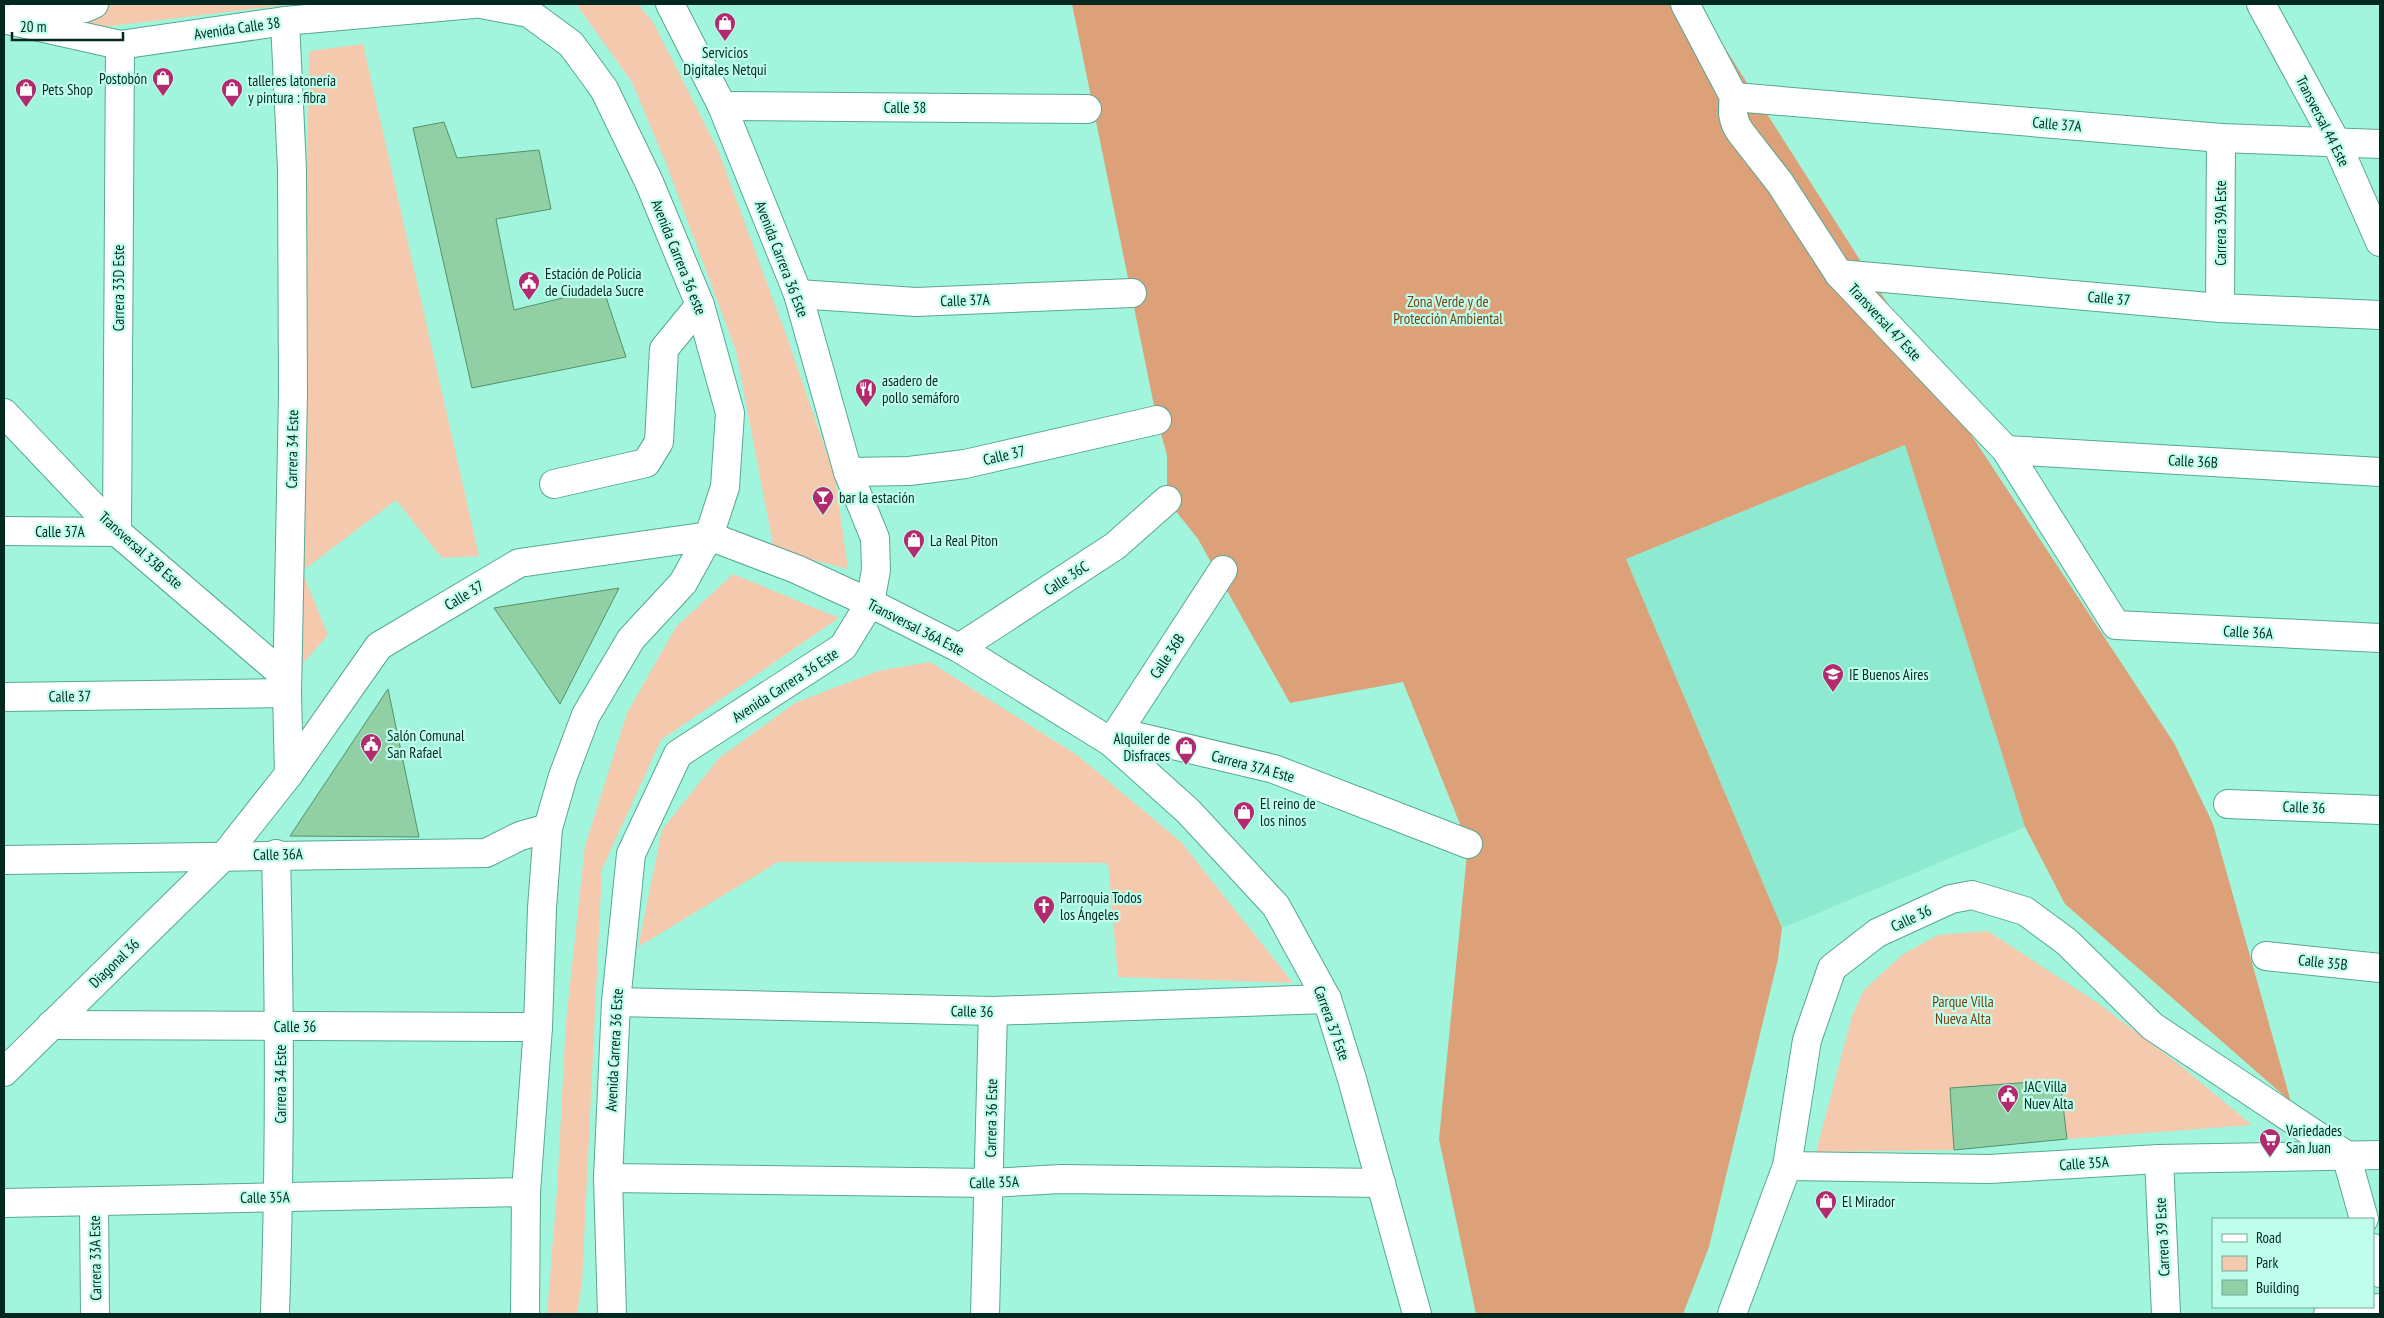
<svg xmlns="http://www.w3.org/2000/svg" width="2384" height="1318" viewBox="0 0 2384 1318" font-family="'PT Sans Narrow',sans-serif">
  <rect width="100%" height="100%" fill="#a2f5dd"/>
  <path fill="#8de9d0" d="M 1905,445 L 2025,827 L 1782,928 L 1626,559 Z"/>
  <g fill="#f5c9ad">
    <path d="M 27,4 L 293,4 L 103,27 Z"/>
    <path d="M 576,4 L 638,4 L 653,22 L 718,150 L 788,340 L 835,477 L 848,569 L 774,550 L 736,351 L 667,166 L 632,82 Z"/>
    <path d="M 363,44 L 479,556 L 442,558 L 396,500 L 302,571 L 328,635 L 300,667 L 309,51 Z"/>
    <path d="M 733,574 L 839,618 L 661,740 L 602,869 L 582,1283 L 577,1314 L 547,1314 L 557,1191 L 566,1021 L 585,846 L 627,713 L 676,627 Z"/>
    <path d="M 930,662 L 1077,755 L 1181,842 L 1293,983 L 1118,977 L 1108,863 L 778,862 L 638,947 L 662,830 L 719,758 L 795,703 L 878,671 Z"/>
    <path d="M 1988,931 L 2099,1004 L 2181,1066 L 2252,1125 L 2067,1139 L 2060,1080 L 1950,1088 L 1954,1150 L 1816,1152 L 1852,1016 L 1864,990 L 1902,955 L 1938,935 Z"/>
  </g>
  <path fill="#dca179" d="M 1072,4 L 1697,4 L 1972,436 L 2174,743 L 2213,824 L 2291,1102 L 2065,904 L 2025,827 L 1905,445 L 1626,559 L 1782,928 L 1778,959 L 1709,1247 L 1683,1314 L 1476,1314 L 1439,1139 L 1468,844 L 1403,682 L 1290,703 L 1198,539 L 1167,500 L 1167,455 L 1157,420 Z"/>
  <g fill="#91cfa5" stroke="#54916a">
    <path d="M 444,122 L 457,158 L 539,150 L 551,209 L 496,219 L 514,310 L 603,288 L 626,357 L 472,388 L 413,128 Z"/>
    <path d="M 619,588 L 560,704 L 494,608 Z"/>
    <path d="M 388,689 L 419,837 L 290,836 Z"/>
    <path d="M 2060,1080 L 2067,1139 L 1954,1150 L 1950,1088 Z"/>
  </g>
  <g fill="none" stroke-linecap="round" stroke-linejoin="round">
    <g stroke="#56a893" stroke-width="30">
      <g id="minor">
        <path d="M 481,4 L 529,13 L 571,44 L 604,89 L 649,182 L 700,305 L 730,413 L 725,487 L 709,536 L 683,583 L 631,639 L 586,715 L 563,776 L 548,828 L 542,908 L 538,1027 L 526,1192 L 525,1314"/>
        <path d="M 1685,4 L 1734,97 C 1732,111 1732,121 1741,133 L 1780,183 L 1839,274 L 2006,450 L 2116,625 L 2380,638"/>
        <path d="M 2261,4 L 2337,144 L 2380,242"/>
        <path d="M 19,15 L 85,8 L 94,4"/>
        <path d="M 4,19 L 120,45 L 285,21 L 473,4"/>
        <path d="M 1734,97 L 2221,138 L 2380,144"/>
        <path d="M 722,106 L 1087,109"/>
        <path d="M 1839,274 L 2220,308 L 2380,315"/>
        <path d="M 798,294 L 916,302 L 1132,293"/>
        <path d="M 2220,308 L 2221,138"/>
        <path d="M 4,413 L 117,532 L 287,678"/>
        <path d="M 2006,450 L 2380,472"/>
        <path d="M 848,472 L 909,471 L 965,464 L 1157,420"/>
        <path d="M 554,484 L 646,463 L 659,442 L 664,349 L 700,305"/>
        <path d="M 4,531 L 117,532 L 120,45"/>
        <path d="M 959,648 L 1115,546 L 1167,500"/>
        <path d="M 4,697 L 287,693"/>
        <path d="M 1118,732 L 1274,769 L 1468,844"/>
        <path d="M 1111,742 L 1223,570"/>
        <path d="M 289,774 L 379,646 L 519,563 L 709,536 L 796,569 L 870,603 L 959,648 L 1111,742 L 1188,811 L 1276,906 L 1327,999 L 1352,1079 L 1417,1314"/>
        <path d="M 2228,804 L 2380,810"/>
        <path d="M 4,860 L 486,853 L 520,836 L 548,828"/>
        <path d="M 2266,956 L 2380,968"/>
        <path d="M 616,1002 L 993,1011 L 1327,999"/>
        <path d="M 51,1025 L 538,1027"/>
        <path d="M 4,1072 L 225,855 L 289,774 L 287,693 L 293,394 L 292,169 L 285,21"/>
        <path d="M 2159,1159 L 2166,1314"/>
        <path d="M 1787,1166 L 1989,1169 L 2159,1159 L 2380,1155"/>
        <path d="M 608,1178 L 990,1183 L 1061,1179 L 1381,1183"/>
        <path d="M 94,1202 L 95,1314"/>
        <path d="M 4,1203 L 526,1192"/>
        <path d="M 2373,1248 L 2380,1273"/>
        <path d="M 275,1314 C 280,1161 280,1008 276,854"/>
        <path d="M 612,1314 L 608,1178 L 616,1002 L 631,854 L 678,754 L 843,647 L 870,603 L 876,570 L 875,538 L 848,472 L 798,294 L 722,106 L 670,4"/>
        <path d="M 985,1314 L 993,1011"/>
        <path d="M 1732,1314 L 1787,1166 L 1807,1040 L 1832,968 L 1877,933 L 1951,899 L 1972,895 L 2025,911 L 2067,942 L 2152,1026 L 2346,1155 L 2364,1219"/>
        <path d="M 2328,1314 L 2380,1308"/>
      </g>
    </g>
    <use href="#minor" stroke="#fff" stroke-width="28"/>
  </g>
  <defs>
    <g id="shop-pin" transform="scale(1.125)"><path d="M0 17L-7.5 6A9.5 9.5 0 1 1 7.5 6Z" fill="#b22b6f" stroke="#befeeb"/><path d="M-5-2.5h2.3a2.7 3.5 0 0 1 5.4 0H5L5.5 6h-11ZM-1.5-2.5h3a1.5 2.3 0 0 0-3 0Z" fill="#fff"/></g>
    <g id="civic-pin" transform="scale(1.125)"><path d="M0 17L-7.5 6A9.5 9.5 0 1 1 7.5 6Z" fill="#b22b6f" stroke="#befeeb"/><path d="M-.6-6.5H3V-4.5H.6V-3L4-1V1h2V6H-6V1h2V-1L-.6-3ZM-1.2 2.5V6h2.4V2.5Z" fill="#fff"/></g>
    <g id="restaurant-pin" transform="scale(1.125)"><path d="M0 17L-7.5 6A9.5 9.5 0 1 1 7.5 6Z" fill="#b22b6f" stroke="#befeeb"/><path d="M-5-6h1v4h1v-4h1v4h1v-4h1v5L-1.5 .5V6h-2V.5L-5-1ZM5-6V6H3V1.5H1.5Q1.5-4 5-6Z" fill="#fff"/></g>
    <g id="bar-pin" transform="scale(1.125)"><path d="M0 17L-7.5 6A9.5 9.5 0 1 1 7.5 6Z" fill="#b22b6f" stroke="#befeeb"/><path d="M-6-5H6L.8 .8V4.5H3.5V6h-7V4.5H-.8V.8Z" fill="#fff"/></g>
    <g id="school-pin" transform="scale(1.125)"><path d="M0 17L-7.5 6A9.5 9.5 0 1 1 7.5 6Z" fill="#b22b6f" stroke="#befeeb"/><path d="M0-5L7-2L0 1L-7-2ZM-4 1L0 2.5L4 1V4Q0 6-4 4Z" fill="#fff"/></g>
    <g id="church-pin" transform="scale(1.125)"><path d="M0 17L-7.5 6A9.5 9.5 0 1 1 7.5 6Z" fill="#b22b6f" stroke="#befeeb"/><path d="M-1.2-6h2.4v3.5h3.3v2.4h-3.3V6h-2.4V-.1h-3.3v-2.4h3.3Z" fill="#fff"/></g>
    <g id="supermarket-pin" transform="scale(1.125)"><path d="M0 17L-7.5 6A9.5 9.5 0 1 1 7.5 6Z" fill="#b22b6f" stroke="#befeeb"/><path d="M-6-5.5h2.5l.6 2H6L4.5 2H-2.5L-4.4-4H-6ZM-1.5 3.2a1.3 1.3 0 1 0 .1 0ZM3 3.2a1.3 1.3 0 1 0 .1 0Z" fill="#fff"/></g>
  </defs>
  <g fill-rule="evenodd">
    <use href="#shop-pin" x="725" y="23"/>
    <use href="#shop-pin" x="163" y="78"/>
    <use href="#shop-pin" x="26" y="89"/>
    <use href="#shop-pin" x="232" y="89"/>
    <use href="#civic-pin" x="529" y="282"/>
    <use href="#restaurant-pin" x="866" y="389"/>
    <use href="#bar-pin" x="823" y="497"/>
    <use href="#shop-pin" x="914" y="540"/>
    <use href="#school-pin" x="1833" y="674"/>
    <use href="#civic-pin" x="371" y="744"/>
    <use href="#shop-pin" x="1186" y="747"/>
    <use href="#shop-pin" x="1244" y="812"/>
    <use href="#church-pin" x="1044" y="906"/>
    <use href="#civic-pin" x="2008" y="1095"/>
    <use href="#supermarket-pin" x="2270" y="1139"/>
    <use href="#shop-pin" x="1826" y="1201"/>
  </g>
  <g text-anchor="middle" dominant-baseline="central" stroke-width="4.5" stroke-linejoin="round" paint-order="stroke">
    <g font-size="15" fill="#032820" stroke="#befeeb">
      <text transform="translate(237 28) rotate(-8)">Avenida Calle 38</text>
      <text x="905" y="107">Calle 38</text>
      <text transform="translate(2323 121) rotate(63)">Transversal 44 Este</text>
      <text transform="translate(2057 124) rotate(5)">Calle 37A</text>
      <text transform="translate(2220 223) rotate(-90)">Carrera 39A Este</text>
      <text transform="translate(679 257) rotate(68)">Avenida Carrera 36 este</text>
      <text transform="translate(782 259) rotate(69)">Avenida Carrera 36 Este</text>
      <text transform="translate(118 288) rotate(-90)">Carrera 33D Este</text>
      <text transform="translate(2109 298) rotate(5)">Calle 37</text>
      <text transform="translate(965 300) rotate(-2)">Calle 37A</text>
      <text transform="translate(1885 322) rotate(47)">Transversal 47 Este</text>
      <text transform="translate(292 449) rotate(-89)">Carrera 34 Este</text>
      <text transform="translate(1004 455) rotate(-13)">Calle 37</text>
      <text transform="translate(2193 461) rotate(3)">Calle 36B</text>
      <text x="60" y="531">Calle 37A</text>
      <text transform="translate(141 550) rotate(42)">Transversal 33B Este</text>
      <text transform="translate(1066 578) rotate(-33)">Calle 36C</text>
      <text transform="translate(464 595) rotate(-31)">Calle 37</text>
      <text transform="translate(916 627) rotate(27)">Transversal 36A Este</text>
      <text transform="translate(2248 632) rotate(3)">Calle 36A</text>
      <text transform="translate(1167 656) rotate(-57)">Calle 36B</text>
      <text transform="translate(785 685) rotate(-33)">Avenida Carrera 36 Este</text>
      <text transform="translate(70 696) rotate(-1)">Calle 37</text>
      <text transform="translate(1253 766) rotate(15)">Carrera 37A Este</text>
      <text transform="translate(2304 807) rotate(2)">Calle 36</text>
      <text transform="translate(278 854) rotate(-1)">Calle 36A</text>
      <text transform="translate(1911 918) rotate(-25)">Calle 36</text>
      <text transform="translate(2323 962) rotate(6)">Calle 35B</text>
      <text transform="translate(114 963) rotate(-44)">Diagonal 36</text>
      <text transform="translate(972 1011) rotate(1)">Calle 36</text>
      <text transform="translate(1332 1023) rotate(70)">Carrera 37 Este</text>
      <text x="295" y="1026">Calle 36</text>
      <text transform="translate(614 1050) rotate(-87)">Avenida Carrera 36 Este</text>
      <text transform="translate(280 1084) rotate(-90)">Carrera 34 Este</text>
      <text transform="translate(991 1118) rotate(-89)">Carrera 36 Este</text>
      <text transform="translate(2084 1163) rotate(-4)">Calle 35A</text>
      <text transform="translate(994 1182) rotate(-2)">Calle 35A</text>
      <text transform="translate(265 1197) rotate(-1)">Calle 35A</text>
      <text transform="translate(2162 1237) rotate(-93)">Carrera 39 Este</text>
      <text transform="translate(95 1258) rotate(-91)">Carrera 33A Este</text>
    </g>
    <g font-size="15" fill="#032820" stroke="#befeeb" text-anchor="start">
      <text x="725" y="52" text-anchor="middle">Servicios<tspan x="725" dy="17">Digitales Netqui</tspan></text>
      <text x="147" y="78" text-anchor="end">Postobón</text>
      <text x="248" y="80">talleres latonería<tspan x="248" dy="17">y pintura : fibra</tspan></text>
      <text x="42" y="89">Pets Shop</text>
      <text x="545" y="273">Estación de Policia<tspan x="545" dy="17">de Ciudadela Sucre</tspan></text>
      <text x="882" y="380">asadero de<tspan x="882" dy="17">pollo semáforo</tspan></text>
      <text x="839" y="497">bar la estación</text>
      <text x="930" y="540">La Real Piton</text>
      <text x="1849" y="674">IE Buenos Aires</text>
      <text x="387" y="735">Salón Comunal<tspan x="387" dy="17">San Rafael</tspan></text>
      <text x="1170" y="738" text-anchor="end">Alquiler de<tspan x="1170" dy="17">Disfraces</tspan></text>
      <text x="1260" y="803">El reino de<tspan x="1260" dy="17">los ninos</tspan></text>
      <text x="1060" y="897">Parroquia Todos<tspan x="1060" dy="17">los Ángeles</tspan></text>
      <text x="2024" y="1086">JAC Villa<tspan x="2024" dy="17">Nuev Alta</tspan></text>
      <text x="2286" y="1130">Variedades<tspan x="2286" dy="17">San Juan</tspan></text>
      <text x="1842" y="1201">El Mirador</text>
    </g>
    <g font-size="15" fill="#774013" stroke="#befeeb">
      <text x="1448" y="301">Zona Verde y de<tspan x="1448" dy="17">Protección Ambiental</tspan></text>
      <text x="1963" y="1001">Parque Villa<tspan x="1963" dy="17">Nueva Alta</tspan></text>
    </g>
  </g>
  <rect width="2384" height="1318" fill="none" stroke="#032820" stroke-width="10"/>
  <rect x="2212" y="1218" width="162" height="90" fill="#befeeb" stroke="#73a89a"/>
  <rect x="2222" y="1234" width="25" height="8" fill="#ffffff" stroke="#73a89a"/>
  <text x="2256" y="1243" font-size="15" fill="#032820">Road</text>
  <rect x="2222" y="1256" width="25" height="15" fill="#f5c9ad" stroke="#73a89a"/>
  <text x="2256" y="1268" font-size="15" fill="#032820">Park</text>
  <rect x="2222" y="1280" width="25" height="15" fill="#91cfa5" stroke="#73a89a"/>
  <text x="2256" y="1293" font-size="15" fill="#032820">Building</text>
  <path d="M12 32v8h111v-8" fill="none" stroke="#032820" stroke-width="2.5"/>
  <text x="20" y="32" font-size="15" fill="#032820" stroke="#befeeb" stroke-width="4" paint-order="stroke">20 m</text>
</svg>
